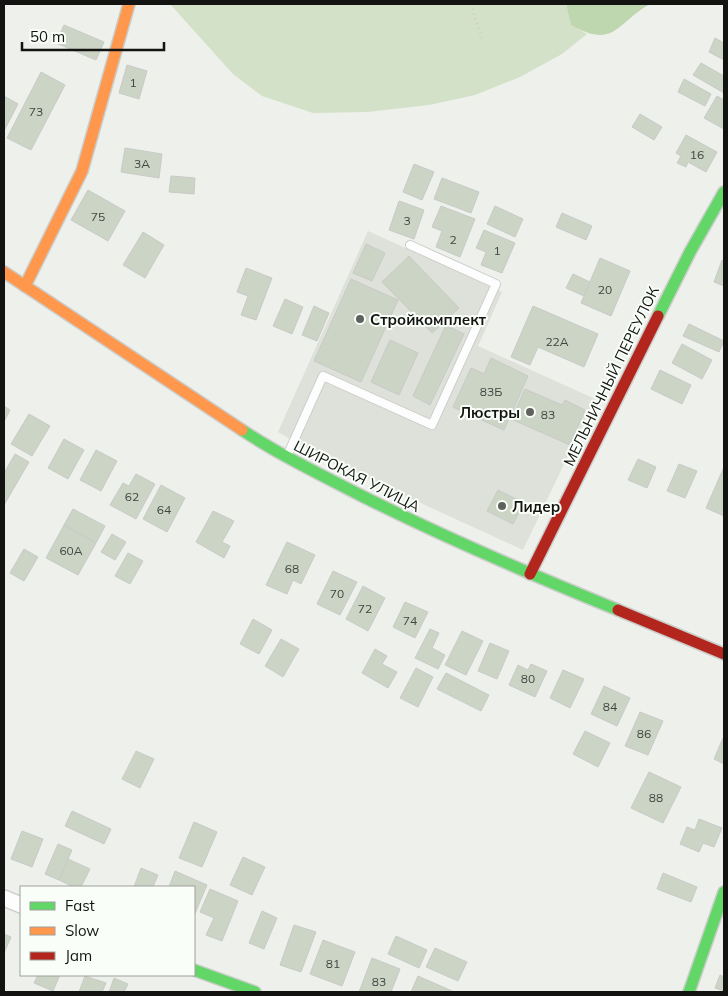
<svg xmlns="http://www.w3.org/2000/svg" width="728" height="996" viewBox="0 0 728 996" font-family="Mulish,sans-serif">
  <rect width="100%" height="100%" fill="#edf0eb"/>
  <path fill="#dde1d9" d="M 368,231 L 502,292 L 478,346 L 595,399 L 523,550 L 325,459 L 278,432 Z"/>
  <path fill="#d2e1c7" d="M 170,4 L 566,4 L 571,25 L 587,34 L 562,54 L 520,77 L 475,95 L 429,105 L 367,112 L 313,113 L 262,96 L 233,74 Z"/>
  <path fill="#bed7ae" d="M 566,4 L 650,4 C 617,22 615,50 571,25 Z"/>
  <g fill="#cbd4c5" stroke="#c8cac7">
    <path d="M 64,25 L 104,42 L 96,60 L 56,43 Z"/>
    <path d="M 715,38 L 724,43 L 724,60 L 709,52 Z"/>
    <path d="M 701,63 L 724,76 L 724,93 L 693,75 Z"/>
    <path d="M 127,65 L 147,71 L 139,99 L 119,93 Z"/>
    <path d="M 41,72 L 65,85 L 31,150 L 7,138 Z"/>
    <path d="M 684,79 L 711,94 L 705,106 L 678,92 Z"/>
    <path d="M 4,96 L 18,104 L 4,131 Z"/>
    <path d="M 717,96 L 724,100 L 724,129 L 704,118 Z"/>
    <path d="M 640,114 L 662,127 L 654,140 L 632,127 Z"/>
    <path d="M 686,135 L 717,152 L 706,172 L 688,162 L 686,167 L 677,163 L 681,156 L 676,153 Z"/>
    <path d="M 125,148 L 162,154 L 159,178 L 121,172 Z"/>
    <path d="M 414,164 L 434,172 L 422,200 L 403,192 Z"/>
    <path d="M 171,176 L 195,178 L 194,194 L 169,192 Z"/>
    <path d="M 442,178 L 479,192 L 471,213 L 434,199 Z"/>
    <path d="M 88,190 L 125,211 L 108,241 L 71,220 Z"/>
    <path d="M 399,201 L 424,210 L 414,239 L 389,230 Z"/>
    <path d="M 441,206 L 475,219 L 460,257 L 436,247 L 442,231 L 432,227 Z"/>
    <path d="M 495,206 L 523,219 L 515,237 L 487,224 Z"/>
    <path d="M 562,213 L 592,226 L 586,240 L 556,227 Z"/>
    <path d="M 484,230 L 515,243 L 502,273 L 481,265 L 486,252 L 476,248 Z"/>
    <path d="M 143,232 L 164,245 L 145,278 L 123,265 Z"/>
    <path d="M 366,244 L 385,253 L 372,281 L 353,273 Z"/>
    <path d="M 409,256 L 459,308 L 432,333 L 382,282 Z"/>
    <path d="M 600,258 L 630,271 L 611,316 L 581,303 Z"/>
    <path d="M 722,260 L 724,261 L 724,286 L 714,282 Z"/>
    <path d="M 246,268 L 272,278 L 256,320 L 241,315 L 248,296 L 237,292 Z"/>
    <path d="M 573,274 L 590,282 L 584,296 L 566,288 Z"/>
    <path d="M 351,279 L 398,300 L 361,382 L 314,361 Z"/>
    <path d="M 285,299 L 303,307 L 292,334 L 273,326 Z"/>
    <path d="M 314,306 L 329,313 L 317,341 L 302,335 Z"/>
    <path d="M 533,306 L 598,334 L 584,367 L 538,347 L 530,365 L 511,357 Z"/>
    <path d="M 689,324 L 724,341 L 719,352 L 683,336 Z"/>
    <path d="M 446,325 L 464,334 L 430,405 L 413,396 Z"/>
    <path d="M 390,340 L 418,353 L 399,395 L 371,382 Z"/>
    <path d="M 682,344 L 712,360 L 702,379 L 672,363 Z"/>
    <path d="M 491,358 L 528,376 L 504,430 L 453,407 L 471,368 L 484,374 Z"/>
    <path d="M 660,370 L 691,385 L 682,404 L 651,389 Z"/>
    <path d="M 525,389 L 562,405 L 565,400 L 585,410 L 570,445 L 511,419 Z"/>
    <path d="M 4,406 L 10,410 L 4,422 Z"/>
    <path d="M 29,414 L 50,426 L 32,456 L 11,444 Z"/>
    <path d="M 64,439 L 84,450 L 68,479 L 48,468 Z"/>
    <path d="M 96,450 L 117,461 L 101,491 L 80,480 Z"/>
    <path d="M 15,454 L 29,462 L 4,505 L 4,473 Z"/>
    <path d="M 638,459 L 656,467 L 647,488 L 628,480 Z"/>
    <path d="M 679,464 L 697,471 L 685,498 L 667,491 Z"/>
    <path d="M 724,467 L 724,516 L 706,508 Z"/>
    <path d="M 136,474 L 155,484 L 136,519 L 110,505 L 123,483 L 129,486 Z"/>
    <path d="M 161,485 L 185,498 L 167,532 L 143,519 Z"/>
    <path d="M 498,490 L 524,503 L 513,524 L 487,511 Z"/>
    <path d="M 73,509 L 105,526 L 96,543 L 64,525 Z"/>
    <path d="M 213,511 L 234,521 L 222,542 L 230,546 L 224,558 L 196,542 Z"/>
    <path d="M 64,525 L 96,543 L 78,575 L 46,558 Z"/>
    <path d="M 112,534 L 126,542 L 115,560 L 101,552 Z"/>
    <path d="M 287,542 L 315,555 L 301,584 L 293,580 L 287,594 L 266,585 Z"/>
    <path d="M 24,549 L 38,557 L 24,581 L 10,573 Z"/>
    <path d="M 128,553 L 143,561 L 130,584 L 115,576 Z"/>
    <path d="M 333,571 L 357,582 L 340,615 L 317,604 Z"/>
    <path d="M 363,586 L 385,598 L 368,631 L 346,619 Z"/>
    <path d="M 405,602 L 428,612 L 415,638 L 393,627 Z"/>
    <path d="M 253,619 L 272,630 L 259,654 L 240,644 Z"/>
    <path d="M 430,629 L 439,633 L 432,648 L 445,655 L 438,669 L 415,658 Z"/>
    <path d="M 462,631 L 483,641 L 466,675 L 445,665 Z"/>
    <path d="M 281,639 L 299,649 L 283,677 L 265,666 Z"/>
    <path d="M 490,643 L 509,651 L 497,679 L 478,671 Z"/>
    <path d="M 375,649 L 387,656 L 382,664 L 397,672 L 388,688 L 362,673 Z"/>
    <path d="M 531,664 L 547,671 L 535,697 L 509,685 L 518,665 L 528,670 Z"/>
    <path d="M 416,668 L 433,677 L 418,707 L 400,698 Z"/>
    <path d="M 563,670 L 584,679 L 570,708 L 550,698 Z"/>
    <path d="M 446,673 L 489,695 L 481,711 L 437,689 Z"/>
    <path d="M 604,686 L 630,698 L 617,726 L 591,714 Z"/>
    <path d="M 640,712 L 663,721 L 648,755 L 625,746 Z"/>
    <path d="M 585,731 L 610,743 L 598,767 L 573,754 Z"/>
    <path d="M 723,738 L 724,738 L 724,764 L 714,759 Z"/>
    <path d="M 136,751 L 154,759 L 140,788 L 122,779 Z"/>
    <path d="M 649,772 L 681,787 L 663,823 L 631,808 Z"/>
    <path d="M 72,811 L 111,829 L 104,844 L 65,826 Z"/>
    <path d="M 699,819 L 722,828 L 714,847 L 703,843 L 699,852 L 680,844 L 687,827 L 695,830 Z"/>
    <path d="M 194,822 L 217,832 L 202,867 L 179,858 Z"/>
    <path d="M 22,831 L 43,839 L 32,867 L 11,859 Z"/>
    <path d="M 58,844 L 72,850 L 59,880 L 45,874 Z"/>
    <path d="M 243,857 L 265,867 L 252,895 L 230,885 Z"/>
    <path d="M 68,859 L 90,869 L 81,887 L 74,887 L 59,880 Z"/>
    <path d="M 141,868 L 158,875 L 153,887 L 134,887 Z"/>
    <path d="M 175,871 L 207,885 L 194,916 L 194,887 L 169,887 Z"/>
    <path d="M 663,873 L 697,887 L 691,902 L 657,889 Z"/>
    <path d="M 210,889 L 238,901 L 222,941 L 206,935 L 214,918 L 200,912 Z"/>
    <path d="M 262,911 L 277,918 L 264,949 L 249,943 Z"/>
    <path d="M 294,925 L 316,932 L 301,972 L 280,965 Z"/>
    <path d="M 4,934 L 11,937 L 4,953 Z"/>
    <path d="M 396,936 L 427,950 L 419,968 L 388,954 Z"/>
    <path d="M 323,940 L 355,952 L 342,986 L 310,974 Z"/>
    <path d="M 435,948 L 467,962 L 458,981 L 426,967 Z"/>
    <path d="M 372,958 L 400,969 L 391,992 L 359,992 Z"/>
    <path d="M 38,975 L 60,975 L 53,991 L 34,983 Z"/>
    <path d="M 720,975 L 724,977 L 724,991 L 715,988 Z"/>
    <path d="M 85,976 L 106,983 L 102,992 L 79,992 Z"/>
    <path d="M 418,976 L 452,991 L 451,992 L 411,992 Z"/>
    <path d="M 114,978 L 128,984 L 124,992 L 109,992 Z"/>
  </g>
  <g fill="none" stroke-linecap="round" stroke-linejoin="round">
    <g stroke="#cbcdca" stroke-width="10">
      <path id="lane" d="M 287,456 L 323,376 L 432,425 L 496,284 L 410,245"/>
    </g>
    <g stroke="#cbcdca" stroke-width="18">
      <path id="street" d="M 4,898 L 21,905"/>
    </g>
    <g stroke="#cbcdca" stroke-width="14">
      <g id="fast">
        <path d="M 658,316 L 690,252 L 724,192"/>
        <path d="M 242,430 C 280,455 321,475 362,496 C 446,538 532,575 618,610"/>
        <path d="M 194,970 L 255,992"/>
        <path d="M 689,992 L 724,892"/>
      </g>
    </g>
    <g stroke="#cbcdca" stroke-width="14">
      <g id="slow">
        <path d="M 4,272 L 242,430"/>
        <path d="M 25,286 L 82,171 L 129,4"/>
      </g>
    </g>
    <g stroke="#cbcdca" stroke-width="14">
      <g id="jam">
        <path d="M 530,574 L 658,316"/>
        <path d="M 618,610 L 724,654"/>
      </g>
    </g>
    <path stroke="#cfcfce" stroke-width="3" stroke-dasharray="1 4" stroke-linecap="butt" d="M 471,4 L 482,40"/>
    <use href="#lane" stroke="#fcfdfc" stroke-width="8"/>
    <use href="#street" stroke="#fcfdfc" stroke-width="15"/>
    <use href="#fast" stroke="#63d668" stroke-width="11"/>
    <use href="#slow" stroke="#ff974d" stroke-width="11"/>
    <use href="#jam" stroke="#b3261e" stroke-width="11"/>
  </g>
  <g fill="#5f615e" stroke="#fafef8" stroke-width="2">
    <circle cx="360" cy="319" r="5"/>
    <circle cx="530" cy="412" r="5"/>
    <circle cx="502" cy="506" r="5"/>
  </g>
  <g text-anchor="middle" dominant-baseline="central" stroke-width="4" stroke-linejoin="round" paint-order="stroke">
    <g font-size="12" fill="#41443f">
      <text x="133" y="82">1</text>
      <text x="36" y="111">73</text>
      <text x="697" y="154">16</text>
      <text x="142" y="163">3А</text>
      <text x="98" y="216">75</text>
      <text x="407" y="220">3</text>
      <text x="453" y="239">2</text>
      <text x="497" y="250">1</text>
      <text x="605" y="289">20</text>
      <text x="557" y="341">22А</text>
      <text x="491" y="391">83Б</text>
      <text x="548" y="414">83</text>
      <text x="132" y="496">62</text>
      <text x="164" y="509">64</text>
      <text x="71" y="550">60А</text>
      <text x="292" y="568">68</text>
      <text x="337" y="593">70</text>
      <text x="365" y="608">72</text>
      <text x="410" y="620">74</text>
      <text x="528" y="678">80</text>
      <text x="610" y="706">84</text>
      <text x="644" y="733">86</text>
      <text x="656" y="797">88</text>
      <text x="333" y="963">81</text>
      <text x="379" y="981">83</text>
    </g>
    <g font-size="15" font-weight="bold" fill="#131412" stroke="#fafef8" text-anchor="start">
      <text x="370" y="319">Стройкомплект</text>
      <text x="520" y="412" text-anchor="end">Люстры</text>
      <text x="512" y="506">Лидер</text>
    </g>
    <g font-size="15" fill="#131412" stroke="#fafef8">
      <text transform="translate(611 376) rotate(-64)">МЕЛЬНИЧНЫЙ ПЕРЕУЛОК</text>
      <text transform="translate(357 476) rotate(27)">ШИРОКАЯ УЛИЦА</text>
    </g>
  </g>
  <rect width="728" height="996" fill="none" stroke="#131412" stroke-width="10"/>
  <rect x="20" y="886" width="175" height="90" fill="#fafef8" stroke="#9ea09c"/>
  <rect x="30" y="902" width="25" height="8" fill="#63d668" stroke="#9ea09c"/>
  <text x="65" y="911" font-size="15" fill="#131412">Fast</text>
  <rect x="30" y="927" width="25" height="8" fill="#ff974d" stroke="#9ea09c"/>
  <text x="65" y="936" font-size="15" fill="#131412">Slow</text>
  <rect x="30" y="952" width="25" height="8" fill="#b3261e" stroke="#9ea09c"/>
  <text x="65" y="961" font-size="15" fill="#131412">Jam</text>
  <path d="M22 42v8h142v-8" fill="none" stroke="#131412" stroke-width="2.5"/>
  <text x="30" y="42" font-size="15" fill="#131412" stroke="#fafef8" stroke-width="4" paint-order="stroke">50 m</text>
</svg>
